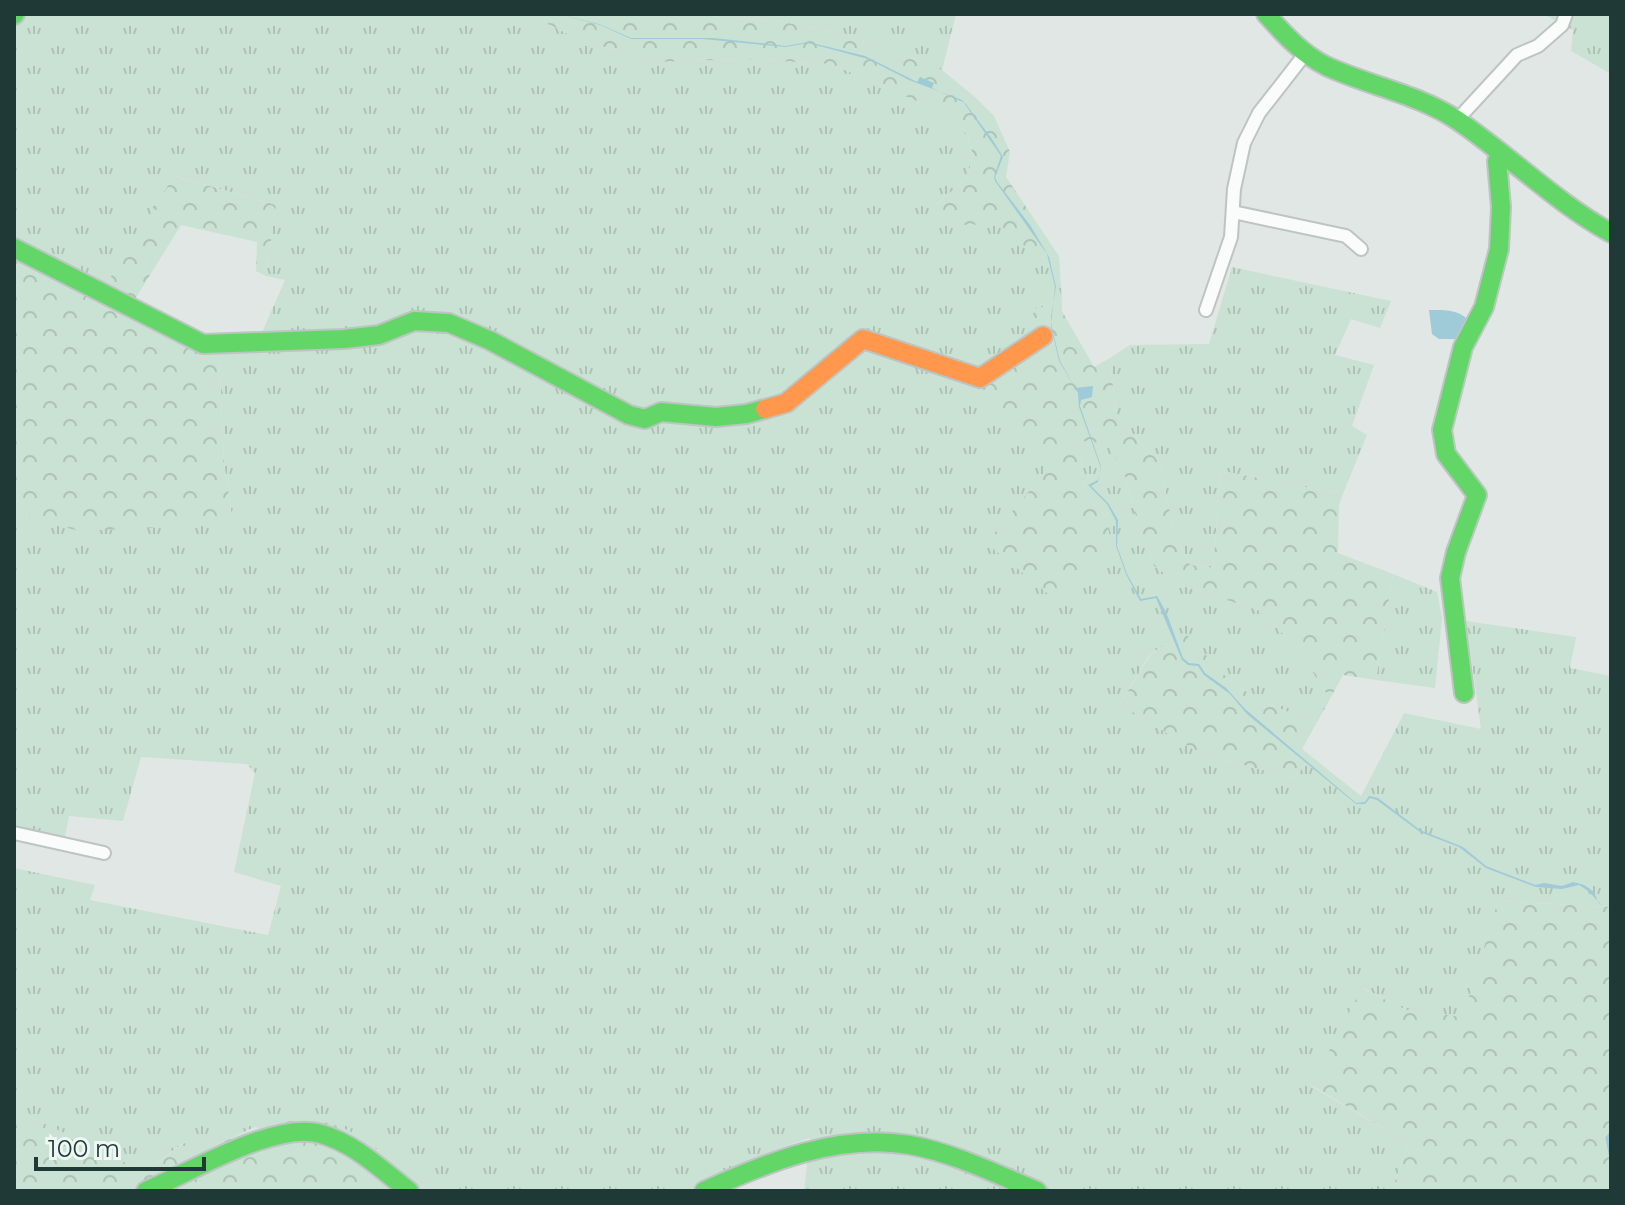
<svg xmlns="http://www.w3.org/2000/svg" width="1625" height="1205" viewBox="0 0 1625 1205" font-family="Montserrat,sans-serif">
  <defs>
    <pattern id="grass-tufts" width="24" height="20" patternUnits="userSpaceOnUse" patternTransform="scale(2)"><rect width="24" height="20" fill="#c9e2d3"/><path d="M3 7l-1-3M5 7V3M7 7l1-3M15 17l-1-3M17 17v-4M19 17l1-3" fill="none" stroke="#acc3b6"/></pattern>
    <pattern id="forest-crowns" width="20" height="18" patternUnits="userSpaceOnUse" patternTransform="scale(2)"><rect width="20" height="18" fill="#c9e2d3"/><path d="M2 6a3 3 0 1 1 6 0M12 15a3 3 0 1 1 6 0" fill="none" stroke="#acc3b6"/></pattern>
  </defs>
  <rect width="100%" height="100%" fill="#e1e7e5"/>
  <g fill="url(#grass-tufts)">
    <path d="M 20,14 L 528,14 L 580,40 L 657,62 L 744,59 L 831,64 L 928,106 L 958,124 L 968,136 L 973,156 L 967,178 L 936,205 L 965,225 L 995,223 L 1015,236 L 1035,258 L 1059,256 L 1062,303 L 1035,309 L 1035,353 L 1019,427 L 1045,452 L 1045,472 L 986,543 L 1107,517 L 1086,498 L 1081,463 L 1083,441 L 1109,444 L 1125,476 L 1139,527 L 1154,566 L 1183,586 L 1258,610 L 1296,646 L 1330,699 L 1316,724 L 1258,699 L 1231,682 L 1184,633 L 1150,654 L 1120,704 L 1201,754 L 1294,778 L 1312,757 L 1361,796 L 1404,713 L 1481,729 L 1466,621 L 1576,637 L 1570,668 L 1611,676 L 1611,907 L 1498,901 L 1463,1018 L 1406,1010 L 1363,988 L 1311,1086 L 1408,1143 L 1392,1191 L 804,1191 L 810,1138 L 777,1149 L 687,1191 L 430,1191 L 418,1182 L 255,1127 L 202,1152 L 183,1143 L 145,1172 L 14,1109 L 14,868 L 95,885 L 90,900 L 268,935 L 281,886 L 234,872 L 255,773 L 247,764 L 141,757 L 123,821 L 69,816 L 65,837 L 15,826 L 14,830 L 14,504 L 42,521 L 233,524 L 224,463 L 219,352 L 221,348 L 253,353 L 285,280 L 266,276 L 276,205 L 175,176 L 100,294 L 14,251 L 14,23 Z"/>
    <path d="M 688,14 L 956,14 L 942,70 L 848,35 L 783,22 Z"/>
    <path d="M 1543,14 L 1611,14 L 1611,74 L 1571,51 L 1573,30 Z"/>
    <path d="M 1232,267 L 1391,301 L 1380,328 L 1351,319 L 1335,355 L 1374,365 L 1352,426 L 1367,435 L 1343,494 L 1221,471 L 1213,568 L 1190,565 L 1174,533 L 1160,463 L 1116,416 L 1110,358 L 1130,345 L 1209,344 Z"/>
    <path d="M 1393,574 L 1437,592 L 1442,618 L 1435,688 L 1376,680 Z"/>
  </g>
  <g fill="url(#forest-crowns)">
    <path d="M 528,14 L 688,14 L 783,22 L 848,35 L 942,70 L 975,97 L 994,116 L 1010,152 L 1006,177 L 1059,256 L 1035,258 L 1015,236 L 995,224 L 965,225 L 935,206 L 967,178 L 973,156 L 968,136 L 958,124 L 928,106 L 831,64 L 744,59 L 657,62 L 580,40 Z"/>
    <path d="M 174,176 L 276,205 L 266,276 L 256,271 L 257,242 L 181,225 L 129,309 L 219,352 L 224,463 L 233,524 L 79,531 L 42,521 L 14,504 L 14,251 L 100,294 Z"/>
    <path d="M 1062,303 L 1062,311 L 1094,367 L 1110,358 L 1116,416 L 1160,463 L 1174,533 L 1190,565 L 1213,568 L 1221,471 L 1343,494 L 1339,504 L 1338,553 L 1393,574 L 1376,680 L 1343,675 L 1330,699 L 1296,646 L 1258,610 L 1183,586 L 1154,566 L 1139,527 L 1125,476 L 1108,444 L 1083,441 L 1081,463 L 1086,498 L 1107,517 L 1110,541 L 1104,559 L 1058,602 L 986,543 L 1045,472 L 1045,452 L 1019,427 L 975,391 L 1035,353 L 1028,328 L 1035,309 Z"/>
    <path d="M 1184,632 L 1231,682 L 1258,699 L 1316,724 L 1302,749 L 1312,757 L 1294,778 L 1201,754 L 1120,704 L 1151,654 Z"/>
    <path d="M 1498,901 L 1611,907 L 1611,1191 L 1392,1191 L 1408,1143 L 1311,1085 L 1362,988 L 1406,1010 L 1463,1017 Z"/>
    <path d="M 14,1109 L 145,1172 L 184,1143 L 202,1151 C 250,1130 306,1103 356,1135 C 382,1151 405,1173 430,1191 L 14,1191 Z"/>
  </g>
  <g fill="#9fcad8">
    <path d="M 558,14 L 599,24 L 631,38 L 713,38 L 786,46 L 808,42 L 865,56 L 917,82 L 920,77 L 934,83 L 932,88 L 965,103 L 992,139 L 1003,157 L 995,177 L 997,182 L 1030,225 L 1049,257 L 1056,287 L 1051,317 L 1052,328 L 1060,361 L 1075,388 L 1093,386 L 1092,397 L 1081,400 L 1080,406 L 1101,466 L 1098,482 L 1091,486 L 1108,503 L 1118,520 L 1117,546 L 1127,574 L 1141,599 L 1157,596 L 1166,612 L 1183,658 L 1189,663 L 1199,664 L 1205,673 L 1226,688 L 1245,709 L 1356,803 L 1365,802 L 1369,796 L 1378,798 L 1420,830 L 1463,847 L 1486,866 L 1535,885 L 1544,883 L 1562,886 L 1573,882 L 1584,885 L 1594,892 L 1598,902 L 1611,914 C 1599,904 1592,892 1579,885 L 1562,889 L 1536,887 L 1486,868 L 1459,847 L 1420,832 L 1377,800 L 1370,798 L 1365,804 L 1356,804 L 1247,714 L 1230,694 L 1204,675 L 1198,666 L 1188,665 L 1182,660 L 1156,598 L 1140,601 L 1126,574 L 1116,546 L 1116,521 L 1107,504 L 1088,485 L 1098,480 L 1101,468 L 1079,407 L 1078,393 L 1059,361 L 1051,326 L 1055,287 L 1047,254 L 995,181 L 994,177 L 1001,156 L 962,100 L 909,80 L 868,59 L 808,43 L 786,47 L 703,39 L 631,39 L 600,25 Z"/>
    <path d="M 1429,310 C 1444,310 1459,309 1469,321 L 1459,339 L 1439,339 L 1432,334 Z"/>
  </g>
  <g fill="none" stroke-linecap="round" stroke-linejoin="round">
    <path stroke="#9fcad8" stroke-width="3" d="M 1611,1133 L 1607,1138 L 1611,1158"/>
    <g stroke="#bec4c2" stroke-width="16">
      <g id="street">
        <path d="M 1457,120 L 1517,55 L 1538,46 L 1562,25 L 1566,14"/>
        <path d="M 1233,212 L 1346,236 L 1361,249"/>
        <path d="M 1206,310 L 1231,237 L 1234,189 L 1244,143 L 1259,113 L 1305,54"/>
        <path d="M 14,833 L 104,853"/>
      </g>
    </g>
    <g stroke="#bdc5c3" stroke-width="22">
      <g id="fast">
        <path d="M 1266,14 C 1284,34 1302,54 1326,66 C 1369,86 1418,94 1457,120 C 1510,156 1555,202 1611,233"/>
        <path d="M 14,15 L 15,14"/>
        <path d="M 14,248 L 203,344 L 344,339 L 379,335 L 414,321 L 449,323 L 491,341 L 629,415 L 645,419 L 661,412 L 716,417 L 746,414 L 765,409"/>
        <path d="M 1464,693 L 1450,578 L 1456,552 L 1477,495 L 1446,454 L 1442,430 L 1463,347 L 1484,307 L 1499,249 L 1501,207 L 1497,161 L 1500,154"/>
        <path d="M 146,1191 C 189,1173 276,1120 321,1134 C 354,1143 382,1170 409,1191"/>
        <path d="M 704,1191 C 768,1162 838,1133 910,1145 C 954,1153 996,1174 1037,1191"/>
      </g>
    </g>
    <g stroke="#bdc5c3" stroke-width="22">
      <path id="slow" d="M 765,409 L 786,403 L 863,339 L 980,378 L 1043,336"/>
    </g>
    <use href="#street" stroke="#fafbfb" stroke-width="12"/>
    <use href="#fast" stroke="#63d668" stroke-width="18"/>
    <use href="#slow" stroke="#ff974d" stroke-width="18"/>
  </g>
  <rect width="1625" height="1205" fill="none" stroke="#1f3a36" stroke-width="32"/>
  <path d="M36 1157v12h168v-12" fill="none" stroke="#1f3a36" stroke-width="4"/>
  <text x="48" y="1157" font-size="24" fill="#1f3a36" stroke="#eef7f4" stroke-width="6" paint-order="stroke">100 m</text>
</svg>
